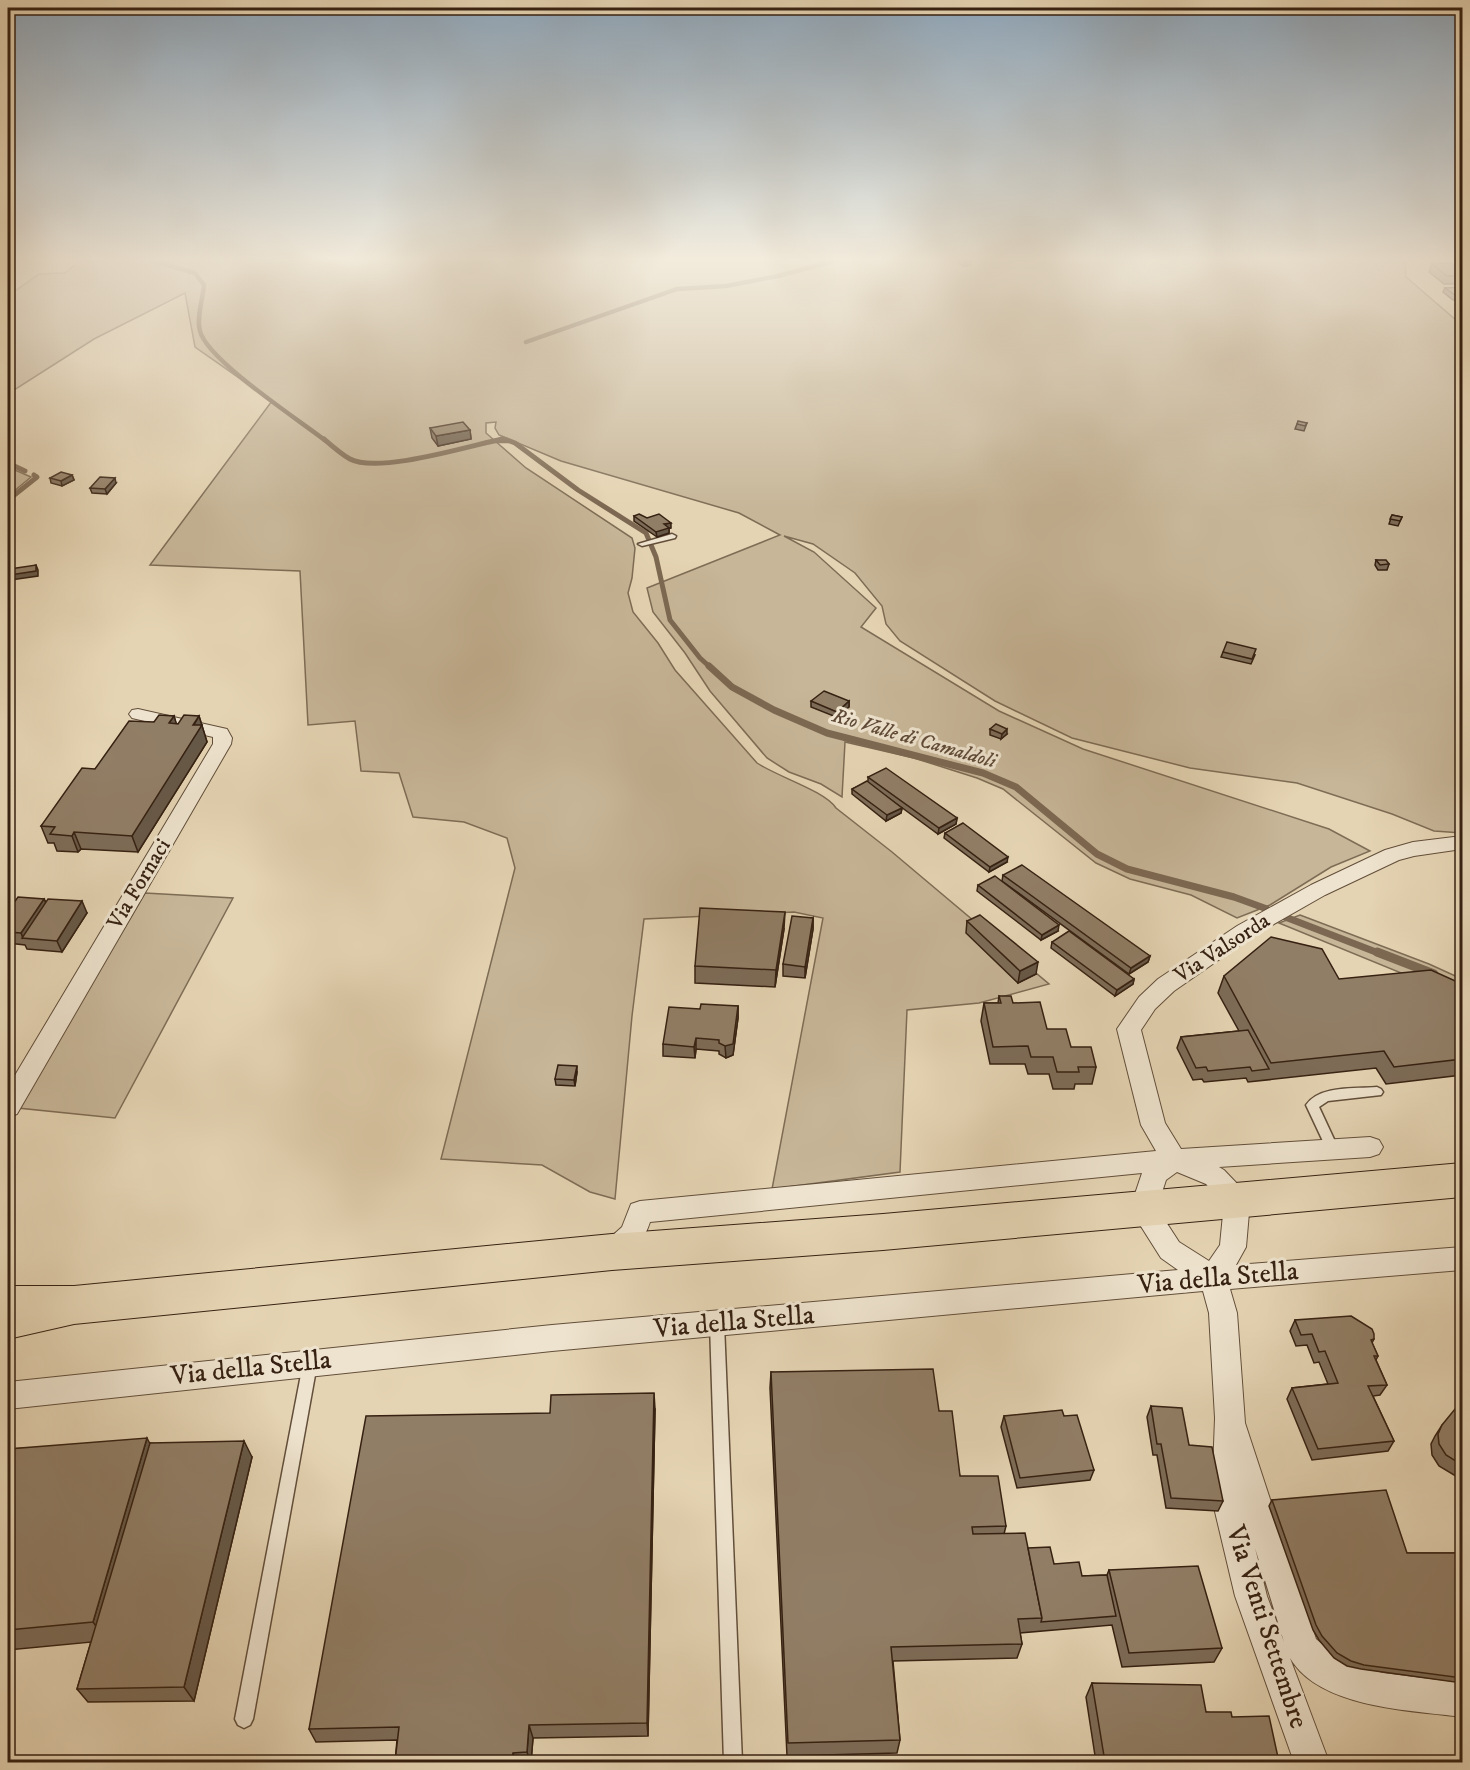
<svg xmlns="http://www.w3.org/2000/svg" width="1470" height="1770" viewBox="0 0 1470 1770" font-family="'IM FELL DW Pica',serif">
  <rect width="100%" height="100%" fill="#e5d4b3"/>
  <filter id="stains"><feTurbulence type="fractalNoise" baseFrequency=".00333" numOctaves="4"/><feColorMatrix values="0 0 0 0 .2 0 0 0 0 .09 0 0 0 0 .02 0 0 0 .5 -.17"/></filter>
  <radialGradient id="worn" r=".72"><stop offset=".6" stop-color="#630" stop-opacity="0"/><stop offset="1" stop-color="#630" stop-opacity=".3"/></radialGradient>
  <g fill="#c7b698" stroke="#7e6c55" stroke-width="1.5">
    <path d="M 81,260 L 1405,260 L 1406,277 L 1456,320 L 1462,322 L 1462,833 L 1434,831 L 1392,814 L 1297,783 L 1190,768 L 1072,738 L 995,701 L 900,641 L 886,624 L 882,606 L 855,573 L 813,544 L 784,536 L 814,552 L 876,608 L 861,627 L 999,711 L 1083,749 L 1329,829 L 1370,851 L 1331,867 L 1270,905 L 1237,918 L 1191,895 L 1130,879 L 1096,863 L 1003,789 L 977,778 L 914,758 L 845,742 L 842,797 L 821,784 L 789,772 L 767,758 L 710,691 L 685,653 L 653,612 L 647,588 L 780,535 L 739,513 L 561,461 L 499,435 L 495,428 L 496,422 L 486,423 L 486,433 L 526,468 L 632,538 L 635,548 L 632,578 L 628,593 L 633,612 L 658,643 L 675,670 L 757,763 C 778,777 825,791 836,808 L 892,852 L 1049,984 L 979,1003 L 907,1010 L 900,1172 L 772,1189 L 823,918 L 794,912 L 644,919 L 632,1016 L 615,1199 L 590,1192 L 542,1165 L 441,1159 L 515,868 L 507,838 L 464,822 L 413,817 L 399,773 L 361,771 L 355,721 L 308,725 L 300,571 L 150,565 L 272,401 L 195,347 L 185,293 L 94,339 L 8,394 L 8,296 L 39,274 L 65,273 Z"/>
    <path d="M 8,467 L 31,477 L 8,496 Z"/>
    <path d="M 145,893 L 233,898 L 115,1118 L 18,1108 Z"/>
    <path d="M 1300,915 L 1429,964 L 1462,979 L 1462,998 L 1279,923 Z"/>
  </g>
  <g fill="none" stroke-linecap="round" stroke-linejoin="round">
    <g stroke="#7c6852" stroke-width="4.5">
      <path d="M 150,260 L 195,273 L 204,285 C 203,298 196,319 200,331 C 207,360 299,420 326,441"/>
      <path d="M 526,342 L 677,289 L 726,286 L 778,276 L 838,260"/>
      <path d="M 495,441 L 508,441"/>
    </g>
    <g stroke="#7c6852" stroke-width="5">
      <path d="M 324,439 C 332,446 341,454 350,459 C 378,474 469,446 502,439"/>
      <path d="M 504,439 L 515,443 L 578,490 L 646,533 L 656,557 L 670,620 L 700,658 L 711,668"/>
      <path d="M 8,463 L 25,471"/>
      <path d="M 8,500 L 37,477 L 34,475"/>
    </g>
    <g stroke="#7c6852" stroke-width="7">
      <path d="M 709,666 L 732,687 L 774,710 L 827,733 L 983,773 L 1016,787 L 1097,854 L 1127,869 L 1234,897 L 1267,909"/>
      <path d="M 1280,915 L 1381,954"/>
    </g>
    <path stroke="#7c6852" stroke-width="9" d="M 1377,952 L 1434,974"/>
    <g stroke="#624e3a" stroke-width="3">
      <g id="service">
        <path d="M 672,534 L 676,536 L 675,538 L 642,546 L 638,544 Z"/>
        <path d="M 1377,1087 L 1381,1089 L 1383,1092 L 1381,1095 L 1328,1101 L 1319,1107 L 1339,1150 L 1337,1154 L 1333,1155 L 1329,1154 L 1306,1105 C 1320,1085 1355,1089 1377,1087 Z"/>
        <path d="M 717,1318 L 722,1320 L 724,1324 L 742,1762 L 724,1762 L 710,1324 L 712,1320 Z"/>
        <path d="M 310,1357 L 315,1359 L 317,1364 L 253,1719 L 250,1725 L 244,1728 L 238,1725 L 235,1719 L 303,1364 L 305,1359 Z"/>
      </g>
    </g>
    <g stroke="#624e3a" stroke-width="2">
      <g id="minor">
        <path d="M 138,709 L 227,729 L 232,738 L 231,744 L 17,1114 L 8,1117 L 8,1087 L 213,744 L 213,737 L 132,718 L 129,714 L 132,710 Z"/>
        <path d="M 1462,836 L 1462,849 L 1414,856 L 1399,860 L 1325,895 L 1253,936 L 1174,991 L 1155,1009 L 1141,1030 L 1165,1123 L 1181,1149 L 1370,1137 L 1379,1140 L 1383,1147 L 1379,1154 L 1370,1157 L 1219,1167 L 1224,1170 L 1246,1193 L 1250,1201 L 1246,1247 L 1236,1265 L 1462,1247 L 1462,1270 L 1230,1289 L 1237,1313 L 1245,1423 L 1316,1639 L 1344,1663 L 1383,1673 L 1462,1683 L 1462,1717 C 1410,1710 1319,1708 1290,1658 L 1329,1762 L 1294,1762 L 1235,1596 L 1212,1499 L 1215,1418 L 1209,1313 L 1203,1291 L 552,1351 L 8,1409 L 8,1382 L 552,1325 L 1178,1270 L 1161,1258 L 1130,1209 L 1142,1173 L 650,1222 C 644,1241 627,1268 603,1260 L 600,1252 L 603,1244 L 622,1227 L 631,1204 L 640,1201 L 1156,1151 L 1141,1125 L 1117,1029 L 1139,997 L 1158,979 L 1237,926 L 1311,885 L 1385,850 L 1413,842 ZM 1177,1172 L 1206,1184 L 1224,1204 L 1220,1245 L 1209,1261 L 1179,1242 L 1157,1208 L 1166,1180 ZM 1255,1548 L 1284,1642 L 1267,1596 Z"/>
      </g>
    </g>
    <g stroke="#362112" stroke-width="2">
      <path id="primary" d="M 1462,1163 L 1462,1197 L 883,1250 L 612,1270 L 74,1324 L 8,1339 L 8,1286 L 74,1286 L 612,1234 L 883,1214 Z"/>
    </g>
    <use href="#service" fill="#eee3ce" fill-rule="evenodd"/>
    <use href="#minor" fill="#eee3ce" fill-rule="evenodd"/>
    <use href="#primary" fill="#e5d4b3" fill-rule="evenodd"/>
  </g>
  <g fill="#7d6c58" stroke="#362112" stroke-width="1.5">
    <path d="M 959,260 L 970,260 L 971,265 L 964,266 L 958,263 Z"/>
    <path d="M 1432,264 L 1462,276 L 1462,284 L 1444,284 L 1429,272 Z"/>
    <path d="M 1445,288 L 1462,289 L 1462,299 L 1453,300 L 1443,292 Z"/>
    <path d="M 1307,423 L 1304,431 L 1295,429 L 1297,424 Z"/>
    <path d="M 430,428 L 470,430 L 471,439 L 438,446 L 432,438 Z"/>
    <path d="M 72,475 L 74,480 L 62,486 L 51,483 L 50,478 Z"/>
    <path d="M 116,483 L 107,494 L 92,493 L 90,488 Z"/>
    <path d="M 1392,515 L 1402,517 L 1398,526 L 1389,524 Z"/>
    <path d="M 634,516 L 671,528 L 669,528 L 669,533 L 657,537 L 634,521 Z"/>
    <path d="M 1376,560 L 1389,564 L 1387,570 L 1378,570 L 1375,565 Z"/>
    <path d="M 1223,652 L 1255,655 L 1251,664 L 1221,657 Z"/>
    <path d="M 811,701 L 849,701 L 849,707 L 836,717 L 811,707 Z"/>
    <path d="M 174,716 L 176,724 L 178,724 L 199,716 L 207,742 L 138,852 L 81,849 L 78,852 L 57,851 L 54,843 L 48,843 L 41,826 L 95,769 L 154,722 Z"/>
    <path d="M 990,729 L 1007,734 L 1001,739 L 990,735 Z"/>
    <path d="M 868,777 L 957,818 L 956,824 L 938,834 L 886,796 L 902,808 L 901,813 L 886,821 L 852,794 L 852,789 L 868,782 Z"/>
    <path d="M 945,833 L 1007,862 L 989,872 L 944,838 Z"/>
    <path d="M 1003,875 L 1150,956 L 1148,962 L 1129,974 L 1002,881 Z"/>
    <path d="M 978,885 L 1058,931 L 1041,940 L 977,891 Z"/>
    <path d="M 44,899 L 46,902 L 87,913 L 62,952 L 27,949 L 25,945 L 8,943 L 8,911 Z"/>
    <path d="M 813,918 L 813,929 L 805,978 L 783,976 L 783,964 Z"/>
    <path d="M 967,921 L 1036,974 L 1018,983 L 966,933 Z"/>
    <path d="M 784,929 L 775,987 L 695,983 L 695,966 Z"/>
    <path d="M 1052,942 L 1134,979 L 1133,984 L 1115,996 L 1051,948 Z"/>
    <path d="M 1224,976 L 1462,984 L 1462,1075 L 1386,1084 L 1376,1068 L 1248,1082 L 1246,1078 L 1204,1082 L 1202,1079 L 1193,1080 L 1177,1048 L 1181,1037 L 1239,1031 L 1218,993 Z"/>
    <path d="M 999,996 L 1013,1003 L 1096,1067 L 1092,1084 L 1075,1084 L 1074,1089 L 1053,1089 L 1049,1074 L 1028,1074 L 1025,1064 L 990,1064 L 981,1021 L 984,1003 L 998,1003 Z"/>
    <path d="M 738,1006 L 738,1018 L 733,1055 L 726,1058 L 719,1054 L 719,1051 L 696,1049 L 695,1058 L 663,1056 L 663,1044 L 700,1009 Z"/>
    <path d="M 577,1072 L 575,1086 L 556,1085 L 555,1079 Z"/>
    <path d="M 1295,1320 L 1374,1339 L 1372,1343 L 1378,1356 L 1376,1360 L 1387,1385 L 1380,1395 L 1373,1396 L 1394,1441 L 1388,1451 L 1312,1460 L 1287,1399 L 1292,1388 L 1328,1384 L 1319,1362 L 1314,1363 L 1307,1345 L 1296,1346 L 1290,1331 Z"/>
    <path d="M 771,1372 L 939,1411 L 960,1476 L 1006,1526 L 1004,1534 L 1054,1564 L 1082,1576 L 1107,1575 L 1109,1570 L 1222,1648 L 1214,1662 L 1122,1667 L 1112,1625 L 1020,1633 L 1022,1644 L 1017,1658 L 893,1661 L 900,1740 L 897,1753 L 787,1756 L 770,1388 Z"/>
    <path d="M 1151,1406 L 1189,1445 L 1223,1501 L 1218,1511 L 1166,1508 L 1157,1455 L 1153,1455 L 1147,1417 Z"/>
    <path d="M 655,1409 L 648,1736 L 533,1738 L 531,1762 L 395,1762 L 397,1740 L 316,1742 L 309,1729 L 550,1413 Z"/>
    <path d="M 1004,1416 L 1064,1416 L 1094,1470 L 1090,1480 L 1017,1488 L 1001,1427 Z"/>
    <path d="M 1462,1416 L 1462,1478 L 1459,1478 L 1439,1466 L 1432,1455 L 1431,1444 L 1435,1436 L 1442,1425 Z"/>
    <path d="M 150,1443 L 252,1457 L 194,1701 L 88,1702 L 77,1689 L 91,1642 L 8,1650 L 8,1449 Z"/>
    <path d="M 1272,1500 L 1407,1553 L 1462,1553 L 1462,1683 L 1361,1669 L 1347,1666 L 1334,1658 L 1319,1640 L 1313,1630 L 1269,1506 Z"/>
    <path d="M 1092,1683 L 1206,1712 L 1232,1717 L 1279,1762 L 1096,1762 L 1086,1697 Z"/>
  </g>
  <g fill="#665847" stroke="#362112" stroke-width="1.5">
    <path d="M 971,261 L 971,265 L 964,266 L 965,262 Z"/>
    <path d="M 470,430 L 471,439 L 438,446 L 436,436 Z"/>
    <path d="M 72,475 L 74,480 L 62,486 L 61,481 Z"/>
    <path d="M 115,478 L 116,483 L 107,494 L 105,489 Z"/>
    <path d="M 671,523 L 671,528 L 669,528 L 669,533 L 657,537 L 656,532 L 664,524 Z"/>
    <path d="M 36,565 L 38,570 L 38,576 L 11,580 L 10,575 Z"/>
    <path d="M 849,701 L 849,707 L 836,717 L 837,712 Z"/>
    <path d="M 174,716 L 179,732 L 169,723 Z"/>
    <path d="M 199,716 L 207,742 L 138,852 L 132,836 Z"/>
    <path d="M 1007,729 L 1007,734 L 1001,739 L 1002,734 Z"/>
    <path d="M 902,808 L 901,813 L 886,821 L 887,815 Z"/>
    <path d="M 957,818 L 956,824 L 938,834 L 939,828 Z"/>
    <path d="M 74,832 L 81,849 L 78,852 L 72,836 Z"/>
    <path d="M 1008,857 L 1007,862 L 989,872 L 990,867 Z"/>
    <path d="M 44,899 L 49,910 L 23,938 L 21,933 Z"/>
    <path d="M 82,901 L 87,913 L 62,952 L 57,941 Z"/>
    <path d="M 785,912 L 784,929 L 775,987 L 776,970 Z"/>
    <path d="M 813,918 L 813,929 L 805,978 L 805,967 Z"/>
    <path d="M 1059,925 L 1058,931 L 1041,940 L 1042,935 Z"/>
    <path d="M 1150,956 L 1148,962 L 1129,974 L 1131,968 Z"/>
    <path d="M 1038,962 L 1036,974 L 1018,983 L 1020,971 Z"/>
    <path d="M 1134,979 L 1133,984 L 1115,996 L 1117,990 Z"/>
    <path d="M 738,1006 L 738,1018 L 733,1055 L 726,1058 L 725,1046 Z"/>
    <path d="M 696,1038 L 696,1049 L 695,1058 L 694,1047 Z"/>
    <path d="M 577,1066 L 577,1072 L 575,1086 L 574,1080 Z"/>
    <path d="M 654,1393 L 655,1409 L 648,1736 L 647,1723 Z"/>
    <path d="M 147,1438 L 158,1459 L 107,1641 L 93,1622 Z"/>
    <path d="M 244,1441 L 252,1457 L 194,1701 L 184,1687 Z"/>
    <path d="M 529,1725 L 533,1738 L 531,1762 L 530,1762 L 527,1752 Z"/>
    <path d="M 513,1753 L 516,1762 L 512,1762 Z"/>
  </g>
  <g fill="#917e66" stroke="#362112" stroke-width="1.5">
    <path d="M 961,260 L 970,260 L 971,261 L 965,262 Z"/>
    <path d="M 1451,263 L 1462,272 L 1462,276 L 1447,276 L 1432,264 Z"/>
    <path d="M 1460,287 L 1462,289 L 1462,295 L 1455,295 L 1445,288 Z"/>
    <path d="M 1298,421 L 1307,423 L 1305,426 L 1297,424 Z"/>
    <path d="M 463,422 L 470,430 L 436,436 L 430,428 Z"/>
    <path d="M 61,472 L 72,475 L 61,481 L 50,478 Z"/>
    <path d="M 100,477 L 115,478 L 105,489 L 90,488 Z"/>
    <path d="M 639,514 L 647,518 L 659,514 L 671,523 L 664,524 L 669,528 L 656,532 L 634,516 Z"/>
    <path d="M 1392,515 L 1402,517 L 1400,521 L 1390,519 Z"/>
    <path d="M 1376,560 L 1386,560 L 1389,564 L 1380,565 Z"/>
    <path d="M 36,565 L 36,571 L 10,575 L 10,569 Z"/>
    <path d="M 1227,642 L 1256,649 L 1252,659 L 1223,652 Z"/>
    <path d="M 824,691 L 849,701 L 837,712 L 811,701 Z"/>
    <path d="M 159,715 L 174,716 L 169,723 L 178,724 L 184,715 L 199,716 L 193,725 L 202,725 L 132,836 L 74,832 L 72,836 L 50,834 L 55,827 L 41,826 L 82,768 L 95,769 L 129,721 L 154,722 Z"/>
    <path d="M 996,724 L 1007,729 L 1002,734 L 990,729 Z"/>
    <path d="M 886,768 L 957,818 L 939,828 L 868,777 Z"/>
    <path d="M 867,781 L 902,808 L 887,815 L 852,789 Z"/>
    <path d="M 963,823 L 1008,857 L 990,867 L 945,833 Z"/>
    <path d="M 1022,865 L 1150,956 L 1131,968 L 1003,875 Z"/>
    <path d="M 995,876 L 1059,925 L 1042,935 L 978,885 Z"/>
    <path d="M 18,897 L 44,899 L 21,933 L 8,932 L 8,911 Z"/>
    <path d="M 48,899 L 82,901 L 57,941 L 22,938 Z"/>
    <path d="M 700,908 L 785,912 L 776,970 L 695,966 Z"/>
    <path d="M 980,915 L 1038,962 L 1020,971 L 967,921 Z"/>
    <path d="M 792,916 L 813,918 L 805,967 L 783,964 Z"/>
    <path d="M 1069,931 L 1134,979 L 1117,990 L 1052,942 Z"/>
    <path d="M 1271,937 L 1322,949 L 1339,979 L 1431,970 L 1462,984 L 1462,1059 L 1394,1067 L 1384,1051 L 1271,1063 L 1224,976 Z"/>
    <path d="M 999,996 L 1011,996 L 1013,1003 L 1040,1002 L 1047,1029 L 1066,1029 L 1071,1047 L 1091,1047 L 1096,1067 L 1078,1067 L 1079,1072 L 1057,1072 L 1053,1057 L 1031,1057 L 1028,1046 L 993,1047 L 984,1003 L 1001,1003 Z"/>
    <path d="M 701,1004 L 738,1006 L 733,1044 L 725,1046 L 719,1043 L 719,1040 L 696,1038 L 694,1047 L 663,1044 L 669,1007 L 700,1009 Z"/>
    <path d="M 1248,1030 L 1269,1069 L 1252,1071 L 1250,1067 L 1208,1071 L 1206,1067 L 1196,1068 L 1181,1037 Z"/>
    <path d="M 558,1065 L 577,1066 L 574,1080 L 555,1079 Z"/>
    <path d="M 1351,1316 L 1372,1329 L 1374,1334 L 1374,1339 L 1371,1340 L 1378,1356 L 1374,1356 L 1387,1385 L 1368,1386 L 1394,1441 L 1318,1449 L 1292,1388 L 1338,1383 L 1325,1351 L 1319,1352 L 1312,1334 L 1301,1335 L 1295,1320 Z"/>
    <path d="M 933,1369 L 939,1411 L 952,1411 L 960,1476 L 998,1476 L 1006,1526 L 972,1527 L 973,1534 L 1025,1533 L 1042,1618 L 1018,1619 L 1022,1644 L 891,1647 L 900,1740 L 788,1743 L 771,1372 Z"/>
    <path d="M 654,1393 L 647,1723 L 529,1725 L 527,1752 L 513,1753 L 512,1762 L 395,1762 L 399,1727 L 309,1729 L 366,1416 L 550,1413 L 551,1395 Z"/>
    <path d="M 1151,1406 L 1182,1408 L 1189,1445 L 1212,1447 L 1223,1501 L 1171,1498 L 1161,1444 L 1157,1444 Z"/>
    <path d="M 1455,1409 L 1462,1416 L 1462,1465 L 1446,1455 L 1439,1444 L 1438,1434 L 1442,1425 Z"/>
    <path d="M 1062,1410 L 1064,1416 L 1077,1415 L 1094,1470 L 1020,1478 L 1004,1416 Z"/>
    <path d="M 147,1438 L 93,1622 L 8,1630 L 8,1449 Z"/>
    <path d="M 244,1441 L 184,1687 L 77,1689 L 150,1443 Z"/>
    <path d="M 1386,1490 L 1407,1553 L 1462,1553 L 1462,1678 L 1364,1665 L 1351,1661 L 1337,1653 L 1322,1636 L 1316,1625 L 1272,1500 Z"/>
    <path d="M 1050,1547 L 1054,1564 L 1079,1562 L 1082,1576 L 1107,1575 L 1116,1616 L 1041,1622 L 1042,1618 L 1028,1548 Z"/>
    <path d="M 1198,1566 L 1222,1648 L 1129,1653 L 1109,1570 Z"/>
    <path d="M 1092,1683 L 1201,1685 L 1206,1712 L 1231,1712 L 1232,1717 L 1269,1716 L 1279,1762 L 1105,1762 Z"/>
  </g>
  <linearGradient id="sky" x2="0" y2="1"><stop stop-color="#8fa8bd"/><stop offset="0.51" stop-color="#f3ecdd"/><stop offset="1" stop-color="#f3ecdd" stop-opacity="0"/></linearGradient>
  <rect width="1470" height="508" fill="url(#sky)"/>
  <g text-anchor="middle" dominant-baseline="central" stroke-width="6" stroke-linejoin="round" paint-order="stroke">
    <g font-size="20" font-style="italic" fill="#5f4a37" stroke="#eee3ce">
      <text transform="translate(914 739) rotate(16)">Rio Valle di Camaldoli</text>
    </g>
    <g font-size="22" fill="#362112" stroke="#eee3ce">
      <text transform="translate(139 884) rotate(-59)">Via Fornaci</text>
      <text transform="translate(1222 948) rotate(-33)">Via Valsorda</text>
    </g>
    <g font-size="27" fill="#362112" stroke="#eee3ce">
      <text transform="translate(1218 1278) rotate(-5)">Via della Stella</text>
      <text transform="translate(734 1322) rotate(-5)">Via della Stella</text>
      <text transform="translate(251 1368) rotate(-6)">Via della Stella</text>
      <text transform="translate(1267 1627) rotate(72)">Via Venti Settembre</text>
    </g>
  </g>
  <rect width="1470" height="1770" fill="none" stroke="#e5d4b3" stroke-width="30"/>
  <rect x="9" y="9" width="1452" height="1752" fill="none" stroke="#362112" stroke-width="3"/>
  <rect x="15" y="15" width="1440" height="1740" fill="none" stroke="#362112" stroke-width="1.5"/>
  <rect width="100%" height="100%" filter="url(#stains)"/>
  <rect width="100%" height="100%" fill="url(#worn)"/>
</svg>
